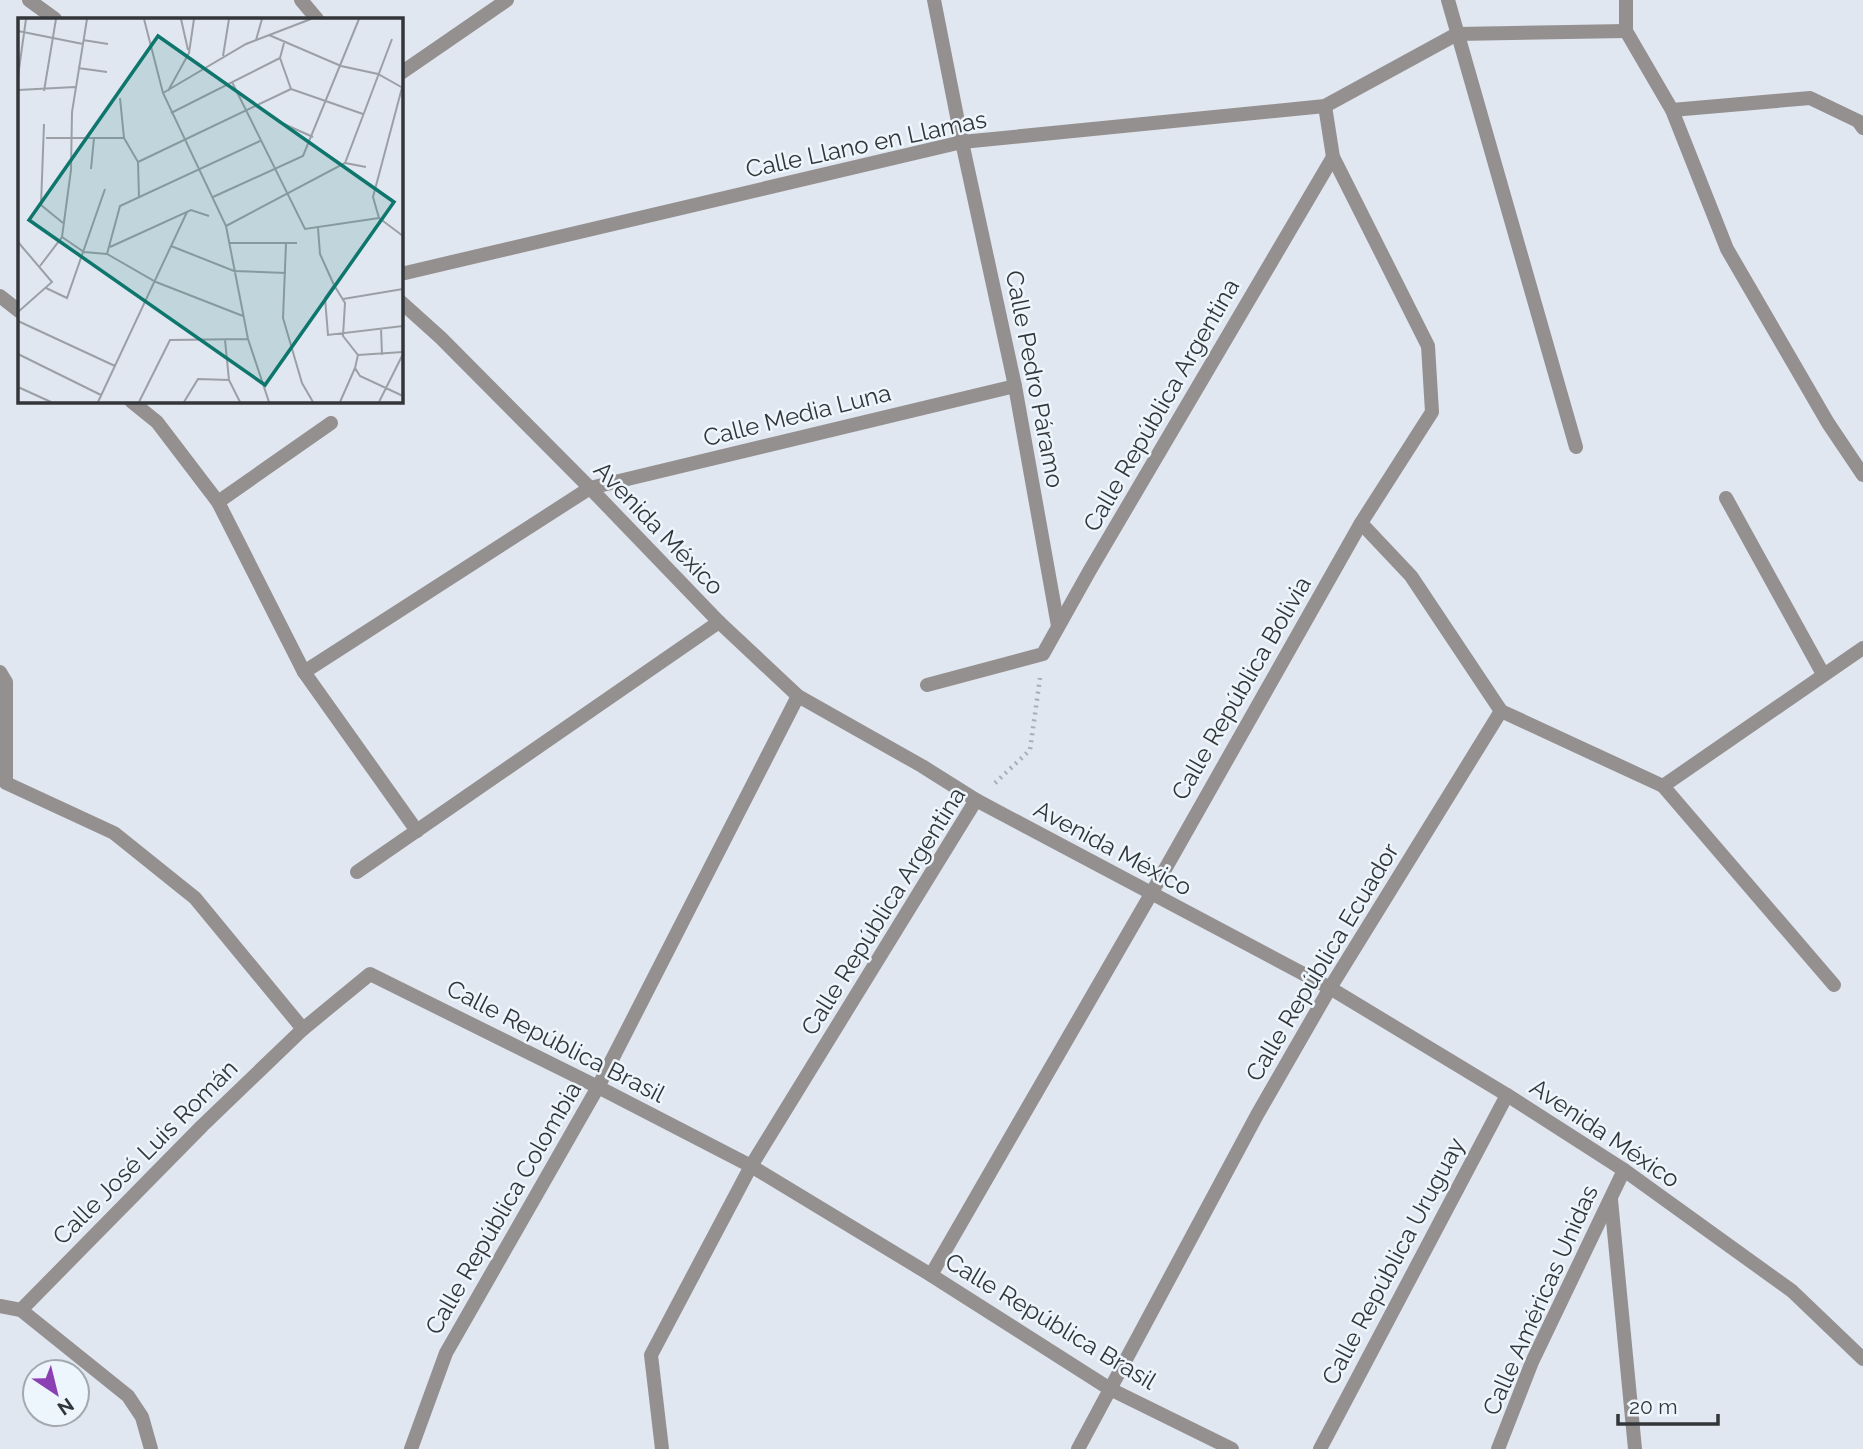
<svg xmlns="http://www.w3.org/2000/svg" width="1863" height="1449" viewBox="0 0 1863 1449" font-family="Raleway,sans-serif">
  <rect width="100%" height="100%" fill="#e0e7f0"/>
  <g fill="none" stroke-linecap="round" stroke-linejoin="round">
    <path stroke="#a8aeb5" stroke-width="4.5" stroke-dasharray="2 5" stroke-linecap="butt" d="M 995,783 L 1030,750 L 1040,678"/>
    <g stroke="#959090" stroke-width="14">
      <path d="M 29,0 L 55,19"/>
      <path d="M 301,0 L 317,19"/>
      <path d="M 934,0 L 962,142 L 1015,386 L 1058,626"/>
      <path d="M 1448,0 L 1576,447"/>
      <path d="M 1626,0 L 1626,31 L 1672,110 L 1727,249 L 1828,423 L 1863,475"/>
      <path d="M 401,73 L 507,0"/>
      <path d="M 1672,110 L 1810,98 L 1858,121 L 1863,128"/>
      <path d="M 401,274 L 962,142 L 1325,106 L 1457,34 L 1626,31"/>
      <path d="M 0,296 L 19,311"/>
      <path d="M 401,302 L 441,338 L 590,488 L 719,622 L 798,696 L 922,766 L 976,800 L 1330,988 L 1507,1095 L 1624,1170 L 1792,1291 L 1863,1359"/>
      <path d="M 131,401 L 157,422 L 218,502 L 304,672 L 417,831"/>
      <path d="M 1726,498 L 1823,674"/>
      <path d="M 218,502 L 331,423"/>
      <path d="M 1361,523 L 1411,576 L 1501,711"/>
      <path d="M 0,672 L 6,682 L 6,783 L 114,833 L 195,898 L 303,1029"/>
      <path d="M 304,672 L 590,488 L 1015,386"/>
      <path d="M 927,685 L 1043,654 L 1090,570 L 1333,157"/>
      <path d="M 1501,711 L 1663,786 L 1834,985"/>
      <path d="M 1663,786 L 1863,648"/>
      <path d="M 357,872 L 719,622"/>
      <path d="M 1611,1200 L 1635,1449"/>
      <path d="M 931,1275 L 1151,894 L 1361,523 L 1432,412 L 1428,346 L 1333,157 L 1325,106"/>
      <path d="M 0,1306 L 21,1310 L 128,1396 L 142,1417 L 151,1449"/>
      <path d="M 21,1310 L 202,1126 L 303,1029 L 370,974 L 598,1087 L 751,1166 L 931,1275 L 1110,1389 L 1232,1449"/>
      <path d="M 411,1449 L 446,1353 L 598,1087 L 798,696"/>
      <path d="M 662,1449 L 651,1355 L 751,1166 L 976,800"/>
      <path d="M 1078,1449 L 1257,1115 L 1330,988 L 1501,711"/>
      <path d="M 1320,1449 L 1507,1095"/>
      <path d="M 1498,1449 L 1532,1362 L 1624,1170"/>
    </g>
  </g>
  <g text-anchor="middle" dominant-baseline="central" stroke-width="5" stroke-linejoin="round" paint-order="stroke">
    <g font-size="24" fill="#333639" stroke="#edf5fd">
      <text transform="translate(866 144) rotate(-12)">Calle Llano en Llamas</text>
      <text transform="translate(1035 379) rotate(79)">Calle Pedro Páramo</text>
      <text transform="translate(1161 405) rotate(-60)">Calle República Argentina</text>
      <text transform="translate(797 415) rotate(-14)">Calle Media Luna</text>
      <text transform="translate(659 528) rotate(46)">Avenida México</text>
      <text transform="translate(1241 688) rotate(-60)">Calle República Bolivia</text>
      <text transform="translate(1113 848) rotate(28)">Avenida México</text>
      <text transform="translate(883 911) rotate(-58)">Calle República Argentina</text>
      <text transform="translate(1322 962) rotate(-59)">Calle República Ecuador</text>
      <text transform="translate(556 1041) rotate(27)">Calle República Brasil</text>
      <text transform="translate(1605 1133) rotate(34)">Avenida México</text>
      <text transform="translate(145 1152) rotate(-45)">Calle José Luis Román</text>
      <text transform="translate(503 1208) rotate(-60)">Calle República Colombia</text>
      <text transform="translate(1393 1261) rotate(-62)">Calle República Uruguay</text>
      <text transform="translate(1540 1300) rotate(-66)">Calle Américas Unidas</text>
      <text transform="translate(1051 1321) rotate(31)">Calle República Brasil</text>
    </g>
  </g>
  <g transform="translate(18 18)">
    <rect width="385" height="385" fill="#e0e7f0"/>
    <path fill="none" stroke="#9ba0a7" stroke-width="2" d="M 126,1 L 145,75 L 208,208 L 230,321 L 251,384M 163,1 L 170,32M 0,13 L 65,26M 251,17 L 323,48 L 360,56 L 385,70M 65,22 L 90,26M 238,22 L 244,1M 266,25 L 262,40 L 273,71M 205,38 L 211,1M 60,50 L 89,54M 0,58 L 8,1M 214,64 L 287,211 L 361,200M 385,66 L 355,179 L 361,200 L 385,218M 273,71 L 345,96M 0,72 L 57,69M 26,73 L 38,1M 150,73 L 171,35 L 176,1M 145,75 L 228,26 L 293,1M 102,80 L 106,120 L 120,144M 153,95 L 262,40M 26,106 L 23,187 L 45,205M 266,106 L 295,119M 28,120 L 106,120M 120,144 L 273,71M 120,144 L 121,180M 327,145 L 348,149M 73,151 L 76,120M 195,179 L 285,138 L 341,1M 208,208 L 327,145 L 374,21M 300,210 L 302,236 L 316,267 L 307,280 L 310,317 L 385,308M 44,219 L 66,234 L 89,236 L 138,264 L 225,298M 0,224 L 34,264 L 0,294M 211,225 L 279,225M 268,225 L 265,300 L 284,365 L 295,384M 153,228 L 216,253 L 268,255M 92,229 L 173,192 L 191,198M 89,236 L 102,188 L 242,123M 22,248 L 44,219 L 53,152 L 54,94 L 69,1M 316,267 L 327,285 L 325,318 L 340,337 L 385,334M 28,270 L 49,280 L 87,171M 325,281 L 385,271M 0,303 L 97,348M 363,310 L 364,337M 207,322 L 211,362 L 222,384M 0,336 L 83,377M 340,337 L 337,350 L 342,358 L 385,378M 0,369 L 33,384M 80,384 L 169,194M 121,384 L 152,322 L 230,321M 166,384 L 180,361 L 211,362M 322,384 L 337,350M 361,384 L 385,336"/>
    <path fill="#0f766e" fill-opacity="0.15" stroke="#0f766e" stroke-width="3.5" d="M 140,18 L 376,184 L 247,367 L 11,202 Z"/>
    <rect width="385" height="385" fill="none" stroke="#333639" stroke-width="3.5"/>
  </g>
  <g transform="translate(56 1393) rotate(145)"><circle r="33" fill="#edf5fd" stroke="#a3a9af" stroke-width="2"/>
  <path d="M0-5L12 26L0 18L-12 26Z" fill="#8b41b3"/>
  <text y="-10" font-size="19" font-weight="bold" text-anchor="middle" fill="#333639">N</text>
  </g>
  <path d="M1618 1414v10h100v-10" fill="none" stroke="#333639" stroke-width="3.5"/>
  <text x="1629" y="1414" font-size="21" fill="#333639" stroke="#edf5fd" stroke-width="5" paint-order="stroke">20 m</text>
</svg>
